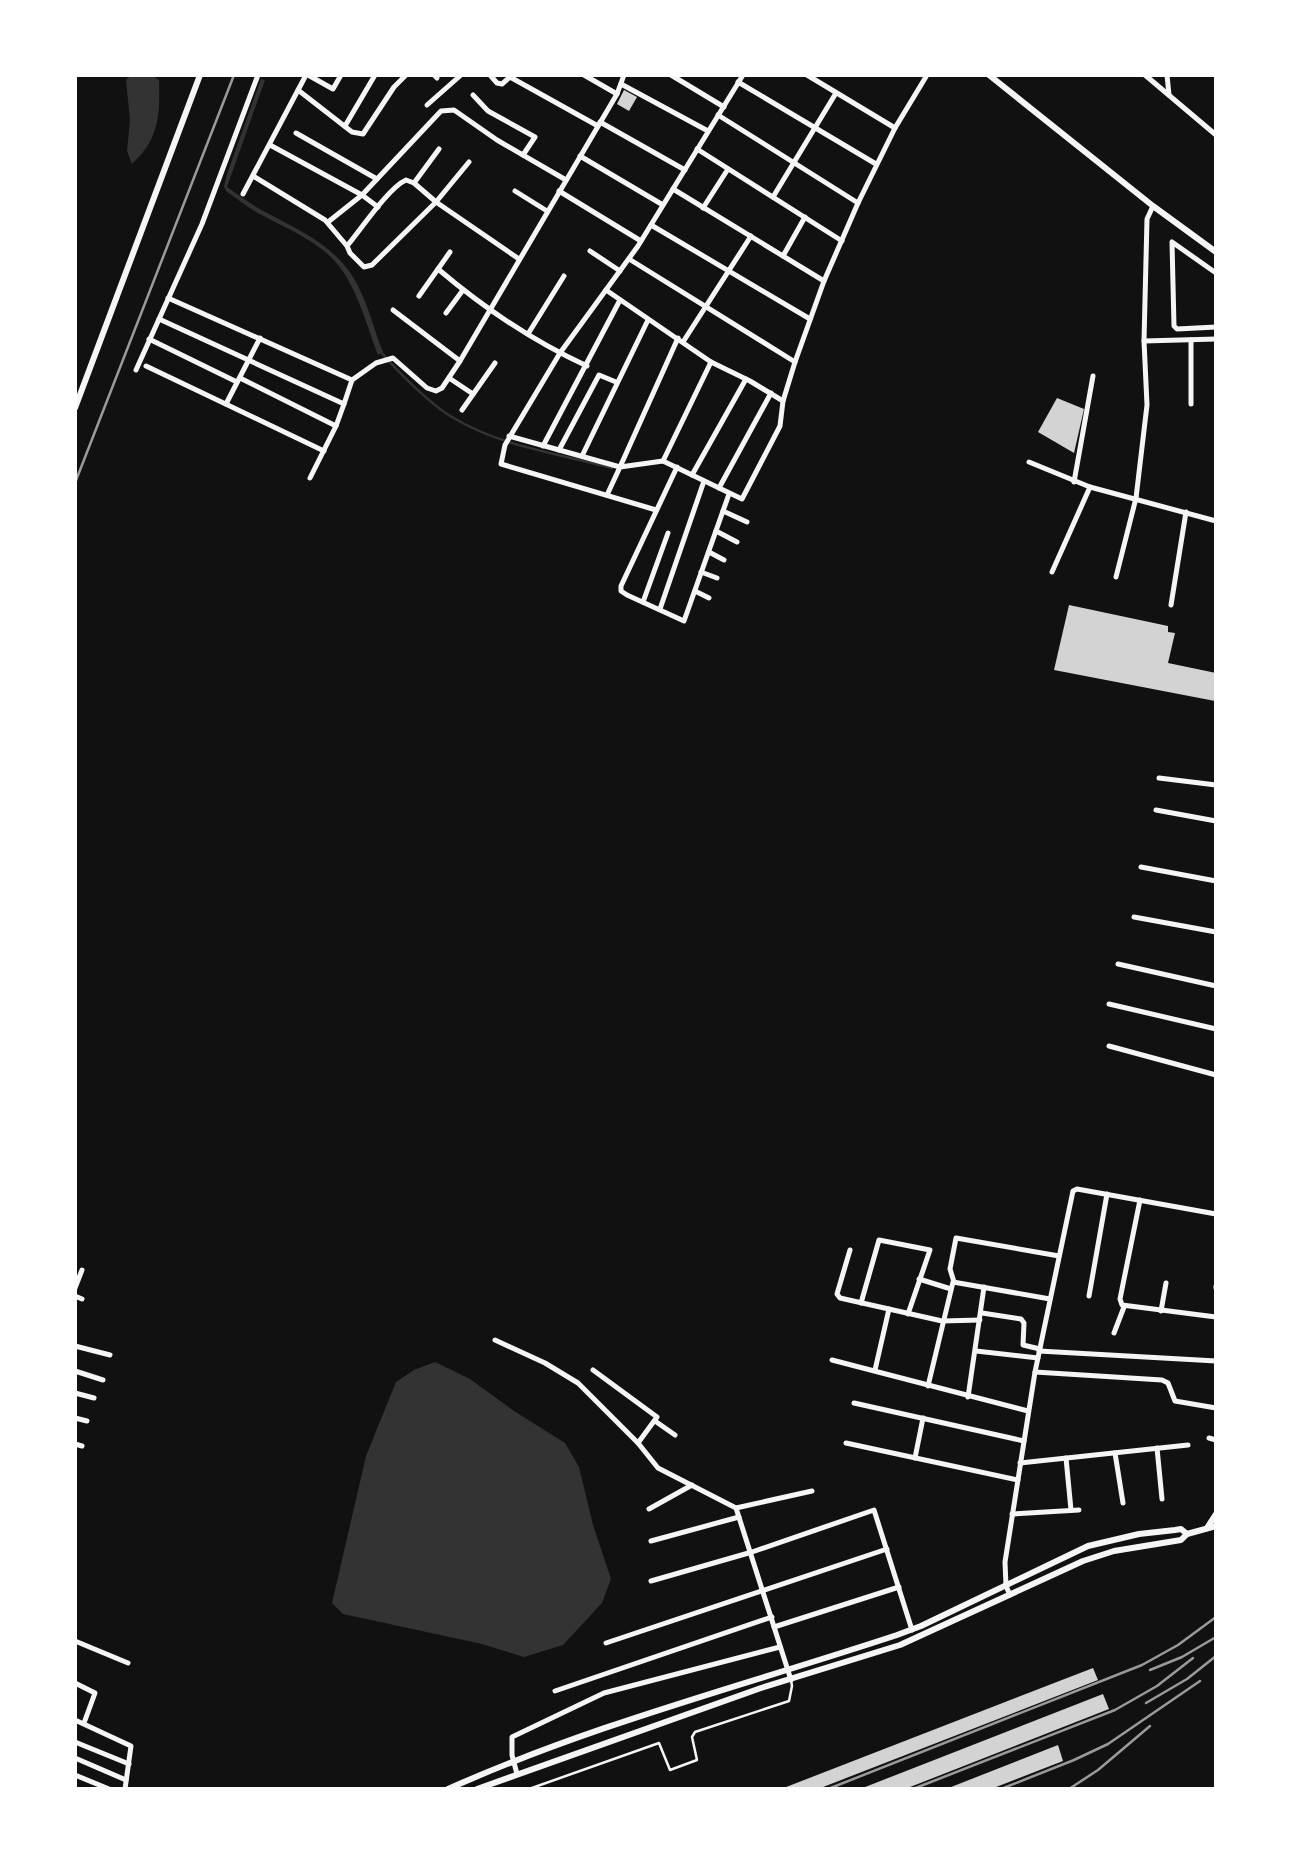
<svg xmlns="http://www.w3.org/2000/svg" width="1291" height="1864" viewBox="0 0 1291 1864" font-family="Manrope,sans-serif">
  <rect width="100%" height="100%" fill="#111"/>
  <g fill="#333">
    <path d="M 131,75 L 152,75 L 159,80 C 160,116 159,139 132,164 L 127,151 L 130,120 L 126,80 Z"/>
    <path d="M 261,79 L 265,80 L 227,187 C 240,196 253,206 267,213 C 299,230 333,245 353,277 C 367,299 373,328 383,352 L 378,355 C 367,326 358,291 339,266 C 319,241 289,230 262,215 C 249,209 238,199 226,191 L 224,186 L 227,174 Z"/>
    <path d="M 435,1362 L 470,1379 L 514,1411 L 565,1443 L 579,1467 L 593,1525 L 611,1579 L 602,1603 L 563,1645 L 524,1657 L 482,1644 L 343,1614 L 332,1603 L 366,1456 L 396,1382 L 414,1370 Z"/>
  </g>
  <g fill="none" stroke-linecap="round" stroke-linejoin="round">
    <path stroke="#333" stroke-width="2.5" d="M 380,351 C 397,371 430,404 452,417 C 499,446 559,454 612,468"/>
  </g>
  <g fill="#d3d3d3">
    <path d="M 624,90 L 637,97 L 629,111 L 617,104 Z"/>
    <path d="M 1057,398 L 1084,409 L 1074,453 L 1038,432 Z"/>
    <path d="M 1069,605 L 1168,626 L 1168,632 L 1175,633 L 1168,663 L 1216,673 L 1215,701 L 1054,670 Z"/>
    <path d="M 1093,1668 L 1098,1680 L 818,1789 L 781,1789 Z"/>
    <path d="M 1103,1694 L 1109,1709 L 905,1789 L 860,1789 Z"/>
    <path d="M 1058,1745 L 1063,1761 L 991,1789 L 946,1789 Z"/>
  </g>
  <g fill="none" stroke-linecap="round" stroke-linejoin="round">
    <path stroke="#f5f5f5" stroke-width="2.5" d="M 529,1789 L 659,1743 L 670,1770 L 697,1760 L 692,1737 L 695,1732 L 789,1701 L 792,1686 L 791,1680"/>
    <g stroke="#f5f5f5" stroke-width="5">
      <path d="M 308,75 L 333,89 L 341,75"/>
      <path d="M 434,75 L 437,78"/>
      <path d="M 490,75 L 497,83 L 502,84 L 510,77 L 598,126"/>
      <path d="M 584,75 L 617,94"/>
      <path d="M 671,75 L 724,107"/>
      <path d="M 807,75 L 895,128"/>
      <path d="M 1145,75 L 1216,135"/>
      <path d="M 1167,75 L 1169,95"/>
      <path d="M 738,82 L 876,164"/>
      <path d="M 621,84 L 708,131"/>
      <path d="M 298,90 L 352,132 L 363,134 L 394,87 L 406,75"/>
      <path d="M 473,95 L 488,111 L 535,137 L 523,155"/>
      <path d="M 427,105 L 461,75"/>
      <path d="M 718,115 L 858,203"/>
      <path d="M 600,122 L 685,170"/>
      <path d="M 345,126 L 375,75"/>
      <path d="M 296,133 L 377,179"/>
      <path d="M 270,145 L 362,195 L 378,207"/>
      <path d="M 697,149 L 842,241"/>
      <path d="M 580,156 L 663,205"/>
      <path d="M 469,162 L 436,202 L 372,265 L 364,267 L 350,253 L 347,246 C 360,231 388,188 406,180 L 414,183 L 436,202 L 519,259"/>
      <path d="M 253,176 L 325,220 L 347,246"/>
      <path d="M 414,183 L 439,149"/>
      <path d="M 673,189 L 824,281"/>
      <path d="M 515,191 L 547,211"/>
      <path d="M 559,191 L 641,241"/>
      <path d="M 243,194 L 306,75"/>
      <path d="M 773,197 L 836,93"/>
      <path d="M 703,208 L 728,169"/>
      <path d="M 328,222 L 362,195 L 441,111 L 454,110 L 497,140 L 566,180"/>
      <path d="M 651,225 L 810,319"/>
      <path d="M 590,251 L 620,271"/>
      <path d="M 783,256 L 805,217"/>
      <path d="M 629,259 L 795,362"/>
      <path d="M 438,269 C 484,308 532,341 587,366"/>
      <path d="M 1216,273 L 1172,242 L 1174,326 L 1177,329 L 1216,327"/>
      <path d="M 606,290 L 711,362 L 750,381 L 783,401"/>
      <path d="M 419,296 L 450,252"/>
      <path d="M 168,298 L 352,380 L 376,363 L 393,358 L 427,388 L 436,391 L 442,388 L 460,361 L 617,94 L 624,75"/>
      <path d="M 393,310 L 460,361"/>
      <path d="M 446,313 L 463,290"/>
      <path d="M 159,319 L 344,404 L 352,380"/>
      <path d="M 528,334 L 564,276"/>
      <path d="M 149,339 L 237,382"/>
      <path d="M 1191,340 L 1191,404"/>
      <path d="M 1144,341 L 1216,339"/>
      <path d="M 683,342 L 751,236"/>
      <path d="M 146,366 L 324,451"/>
      <path d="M 136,370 L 202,224 L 258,75"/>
      <path d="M 240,378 L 336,426"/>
      <path d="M 449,378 L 473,394"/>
      <path d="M 226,404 L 260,338"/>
      <path d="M 462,410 L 495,363"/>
      <path d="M 509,436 L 620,467 L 678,338"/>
      <path d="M 543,446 L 620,300"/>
      <path d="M 559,450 L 599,375 L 616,382"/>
      <path d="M 582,456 L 648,320"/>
      <path d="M 663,461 L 711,362"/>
      <path d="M 1029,462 L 1090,487 L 1216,521"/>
      <path d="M 677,467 L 621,586 L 621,591 L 627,595 L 684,621 L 729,494"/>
      <path d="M 692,475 L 746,379"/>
      <path d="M 310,478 L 336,426 L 344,404"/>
      <path d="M 1074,482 L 1093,376"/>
      <path d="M 719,488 L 771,393"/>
      <path d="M 607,495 L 620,467 L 663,461 L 742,499 L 780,426 L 783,401 L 795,362 L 824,281 L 858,203 L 895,128 L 927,75"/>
      <path d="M 656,510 L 501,464 L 505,445 L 560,353 L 638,246 L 743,75"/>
      <path d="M 723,511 L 747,522"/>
      <path d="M 716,531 L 737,542"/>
      <path d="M 709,552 L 724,560"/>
      <path d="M 701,572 L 717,578"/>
      <path d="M 1052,572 L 1090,487"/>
      <path d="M 1116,577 L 1136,498 L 1147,405 L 1144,341 L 1147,219 L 1153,206"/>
      <path d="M 695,591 L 709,598"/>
      <path d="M 643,602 L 668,533"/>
      <path d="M 1171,605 L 1186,512"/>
      <path d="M 660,609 L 704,481"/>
      <path d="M 1159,778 L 1216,785"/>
      <path d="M 1156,810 L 1216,821"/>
      <path d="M 1141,867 L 1216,881"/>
      <path d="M 1134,917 L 1216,932"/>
      <path d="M 1118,964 L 1216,986"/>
      <path d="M 1109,1004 L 1216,1029"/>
      <path d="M 1109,1046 L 1216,1075"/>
      <path d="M 1140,1200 L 1120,1299 L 1122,1305 L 1216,1317"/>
      <path d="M 850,1250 L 837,1294 L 840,1298 L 942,1321 L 980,1320"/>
      <path d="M 919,1279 L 951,1289"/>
      <path d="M 954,1282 L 950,1269 L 956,1238 L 1059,1256"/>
      <path d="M 1216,1286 L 1216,1288"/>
      <path d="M 75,1288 L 82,1270"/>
      <path d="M 75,1296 L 82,1299"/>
      <path d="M 1089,1296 L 1107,1194"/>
      <path d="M 861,1303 L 879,1240 L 930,1250 L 908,1314"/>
      <path d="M 1161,1311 L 1166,1283"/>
      <path d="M 982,1313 L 1021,1319 L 1024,1323 L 1023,1345 L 1040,1349"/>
      <path d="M 1114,1333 L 1124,1307"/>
      <path d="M 495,1340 L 545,1363 L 578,1383 L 638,1443 L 658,1468 L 736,1508 L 812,1491"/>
      <path d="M 75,1346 L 110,1355"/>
      <path d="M 976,1351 L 1038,1358"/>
      <path d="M 1039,1351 L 1216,1361"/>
      <path d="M 832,1360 L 1028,1411"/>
      <path d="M 593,1370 L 657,1417 L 638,1443"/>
      <path d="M 875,1370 L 889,1309"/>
      <path d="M 75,1371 L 103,1380"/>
      <path d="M 1035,1372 L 1162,1380 L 1168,1383 L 1175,1401 L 1216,1408"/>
      <path d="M 928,1386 L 953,1282 L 1050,1299"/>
      <path d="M 75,1393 L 94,1398"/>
      <path d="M 968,1397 L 984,1287"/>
      <path d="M 854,1403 L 1024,1441"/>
      <path d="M 75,1418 L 87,1421"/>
      <path d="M 655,1421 L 675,1435"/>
      <path d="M 1209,1438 L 1216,1440"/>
      <path d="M 846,1443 L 1018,1480"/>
      <path d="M 75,1444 L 82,1446"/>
      <path d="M 1157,1448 L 1162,1499"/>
      <path d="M 1115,1453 L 1123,1503"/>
      <path d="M 915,1458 L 923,1418"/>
      <path d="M 1066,1458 L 1071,1510"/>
      <path d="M 1020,1463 L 1188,1445"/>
      <path d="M 736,1508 L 791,1680"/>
      <path d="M 649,1509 L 692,1485"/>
      <path d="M 1012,1514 L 1079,1510"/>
      <path d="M 651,1541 L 739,1517"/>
      <path d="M 651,1581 L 752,1552 L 874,1510 L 912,1630"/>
      <path d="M 1010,1595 L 1006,1586 L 1005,1562 L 1035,1372 L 1073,1191 L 1077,1189 L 1216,1214"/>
      <path d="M 774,1627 L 899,1587"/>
      <path d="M 75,1641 L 128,1663"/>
      <path d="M 606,1643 L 887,1549"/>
      <path d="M 75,1683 L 95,1693 L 84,1723"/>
      <path d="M 555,1691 L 772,1617"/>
      <path d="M 75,1720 L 131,1746 L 125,1789"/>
      <path d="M 75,1742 L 129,1764"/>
      <path d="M 75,1758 L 126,1780"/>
      <path d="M 517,1774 L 512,1755 L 512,1737 L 604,1693 L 780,1647"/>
      <path d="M 75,1775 L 109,1789"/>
    </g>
    <g stroke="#f5f5f5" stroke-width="6">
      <path d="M 989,75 L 1153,206 L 1216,252"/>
      <path d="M 75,408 L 200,75"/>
      <path d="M 1207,1528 L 1216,1514"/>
      <path d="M 448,1789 C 593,1724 746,1685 897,1635 L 921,1626 L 1088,1546 L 1139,1534 L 1175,1530 L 1181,1529 L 1187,1534"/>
      <path d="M 477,1789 L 761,1688 L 900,1645 L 1083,1561 L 1114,1551 L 1181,1540 L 1187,1534 L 1216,1526"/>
    </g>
    <g stroke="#9a9a9a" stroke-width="2.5">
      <path d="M 75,483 L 234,75"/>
      <path d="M 1150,1670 L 1182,1657 L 1216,1637"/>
      <path d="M 1146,1703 L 1187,1679 L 1216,1656"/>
      <path d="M 828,1789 L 1142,1665 L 1178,1645 L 1216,1617"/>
      <path d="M 913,1789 L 1115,1710 L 1157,1686 L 1193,1658"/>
      <path d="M 1001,1789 L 1074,1760 L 1108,1744 L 1200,1681"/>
      <path d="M 1069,1789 L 1098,1770 L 1150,1726"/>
    </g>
  </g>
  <rect width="1291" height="1864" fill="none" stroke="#ffffff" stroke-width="154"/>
</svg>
